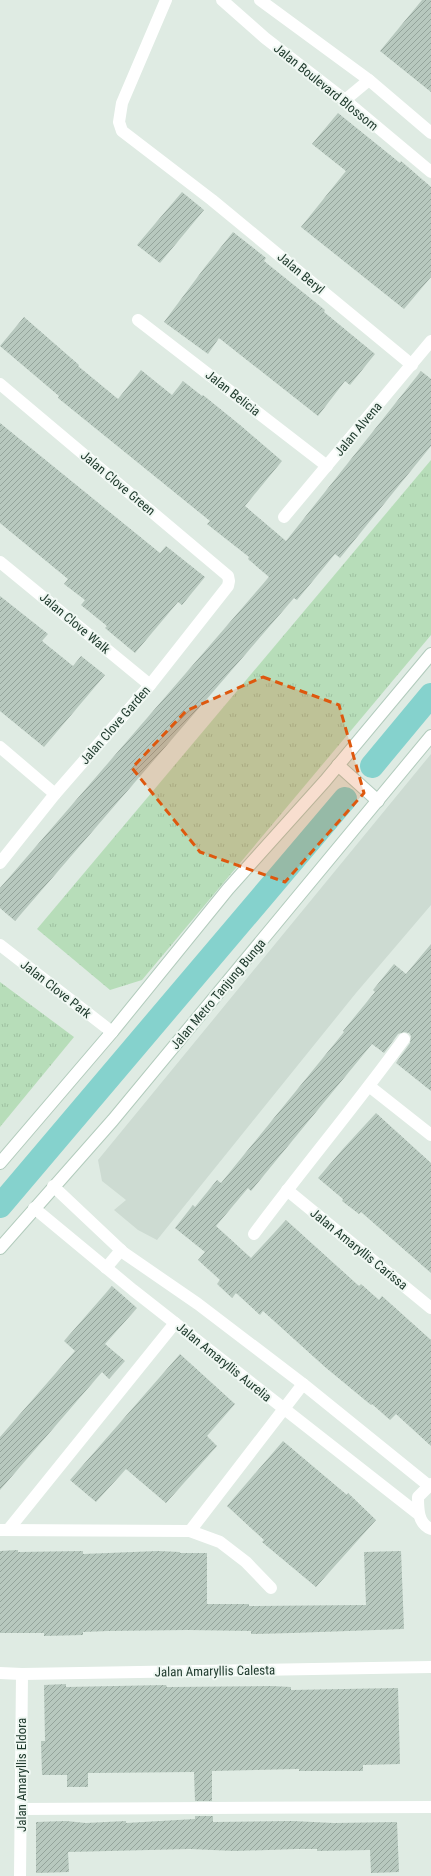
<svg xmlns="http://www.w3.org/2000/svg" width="431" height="1876" viewBox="0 0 431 1876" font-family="'Roboto Condensed',sans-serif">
  <defs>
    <pattern id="grass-tufts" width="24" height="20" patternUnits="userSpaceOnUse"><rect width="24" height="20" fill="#b7ddb9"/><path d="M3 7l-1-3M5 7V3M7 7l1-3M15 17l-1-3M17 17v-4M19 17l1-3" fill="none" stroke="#9dbf9f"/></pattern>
    <pattern id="building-hatch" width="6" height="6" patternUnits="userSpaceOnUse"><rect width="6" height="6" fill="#b7c8be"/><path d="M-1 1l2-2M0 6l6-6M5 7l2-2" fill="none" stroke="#94a49b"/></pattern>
  </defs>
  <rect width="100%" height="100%" fill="#dfebe3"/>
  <path fill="#cddbd2" d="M 431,754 L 431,905 L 356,993 L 157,1240 L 138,1230 L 114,1210 L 126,1200 L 102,1181 L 98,1160 Z"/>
  <g fill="url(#grass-tufts)">
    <path d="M 431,460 L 431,635 L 142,980 L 110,990 L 37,929 Z"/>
    <path d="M 0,982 L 74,1037 L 0,1127 Z"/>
  </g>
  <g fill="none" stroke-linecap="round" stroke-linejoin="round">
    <g stroke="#85d2cd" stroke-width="24">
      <path d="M 372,766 L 431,695"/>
      <path d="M 0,1206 L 345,799"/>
    </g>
  </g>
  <g fill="url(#building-hatch)">
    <path d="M 422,0 L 431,0 L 431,92 L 380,51 Z"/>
    <path d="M 338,113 L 400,163 L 401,161 L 431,187 L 431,277 L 404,309 L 301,227 L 346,171 L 312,144 Z"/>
    <path d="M 182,192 L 204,210 L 160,263 L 137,245 Z"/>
    <path d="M 233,232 L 266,258 L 264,261 L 325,310 L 324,312 L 375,354 L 350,385 L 345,381 L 318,416 L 219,338 L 208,354 L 164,322 L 205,267 Z"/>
    <path d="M 24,317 L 79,365 L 78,366 L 118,399 L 141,370 L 172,395 L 183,381 L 202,396 L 203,395 L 240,425 L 282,461 L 245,506 L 286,541 L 421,371 L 431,379 L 431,446 L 340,558 L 335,554 L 297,600 L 294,598 L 15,921 L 0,908 L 0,888 L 269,577 L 248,559 L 249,557 L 207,524 L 210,521 L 58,398 L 59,396 L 0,346 Z"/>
    <path d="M 0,423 L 160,553 L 166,546 L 205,577 L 182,605 L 178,602 L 135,653 L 105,628 L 107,626 L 81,605 L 85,600 L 64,584 L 68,579 L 0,523 Z"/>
    <path d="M 0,596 L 48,634 L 42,641 L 73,666 L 81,656 L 105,675 L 44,747 L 0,711 Z"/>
    <path d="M 431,944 L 431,1091 L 396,1063 L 410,1043 L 411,1036 L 409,1033 L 404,1032 L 398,1034 L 384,1053 L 372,1044 L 251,1191 L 248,1188 L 216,1226 L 251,1258 L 286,1220 L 359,1286 L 361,1284 L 379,1300 L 382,1296 L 431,1340 L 431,1446 L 396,1414 L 390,1420 L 372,1404 L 371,1405 L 325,1367 L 263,1311 L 260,1315 L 236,1293 L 232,1298 L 217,1284 L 220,1280 L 198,1260 L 205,1252 L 175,1228 L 193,1205 L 195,1207 L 217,1180 L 221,1183 L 344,1032 L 343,1031 L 375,992 L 373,990 L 394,964 L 406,974 Z"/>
    <path d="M 376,1113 L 431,1163 L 431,1273 L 361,1212 L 359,1214 L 342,1201 L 343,1199 L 318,1178 L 342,1150 Z"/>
    <path d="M 112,1286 L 137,1308 L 105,1344 L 125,1361 L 109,1379 L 102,1372 L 0,1490 L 0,1437 L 75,1351 L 64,1341 Z"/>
    <path d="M 180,1354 L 235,1404 L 207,1436 L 217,1446 L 166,1503 L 126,1469 L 96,1502 L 70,1480 Z"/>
    <path d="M 283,1441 L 347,1495 L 348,1493 L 376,1520 L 316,1587 L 262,1542 L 264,1540 L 227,1506 Z"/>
    <path d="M 18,1550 L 18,1552 L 83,1551 L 83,1554 L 158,1551 L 180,1552 L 180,1553 L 207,1553 L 207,1604 L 249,1604 L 249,1606 L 366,1605 L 364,1552 L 401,1551 L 404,1629 L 292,1633 L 251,1634 L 251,1631 L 188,1630 L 108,1631 L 83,1632 L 83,1635 L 44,1636 L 44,1633 L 0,1633 L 0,1551 Z"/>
    <path d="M 66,1684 L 66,1687 L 166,1685 L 167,1687 L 271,1686 L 291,1687 L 291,1690 L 398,1688 L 400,1764 L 363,1765 L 363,1771 L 299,1771 L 299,1769 L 212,1771 L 212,1801 L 195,1801 L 194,1772 L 88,1773 L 88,1787 L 67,1787 L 67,1775 L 42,1775 L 41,1741 L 45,1741 L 44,1685 Z"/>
    <path d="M 195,1816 L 213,1816 L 213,1822 L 292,1821 L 334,1823 L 397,1822 L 399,1872 L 371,1873 L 370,1850 L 317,1851 L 317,1849 L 297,1849 L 235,1851 L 190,1849 L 68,1852 L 69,1872 L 36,1873 L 36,1822 L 66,1821 L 86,1823 L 126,1821 L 126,1823 L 195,1819 Z"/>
  </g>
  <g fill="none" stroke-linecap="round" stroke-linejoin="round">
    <g stroke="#b2cbbc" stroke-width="14">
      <g id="secondary">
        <path d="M 338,765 L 378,801"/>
        <path d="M 0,1163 L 112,1032 L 228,889 L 325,781 L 431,654"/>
        <path d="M 0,1248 L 113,1120 L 431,736"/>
      </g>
    </g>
    <g stroke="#fff" stroke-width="12">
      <path d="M 166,0 L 122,103 L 119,122 L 122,131 L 212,200 L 412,365"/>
      <path d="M 222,0 L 265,38 L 345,100 L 431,172"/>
      <path d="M 260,0 L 369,80 L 431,133"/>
      <path d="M 345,100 L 369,80"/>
      <path d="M 138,320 L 327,466"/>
      <path d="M 0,384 L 228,576 L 229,581 L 228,586 L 150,685 L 55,794 L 0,863"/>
      <path d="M 284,517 L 431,341"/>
      <path d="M 0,562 L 150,685"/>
      <path d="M 0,747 L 55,794"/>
      <path d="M 0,945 L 112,1032"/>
      <path d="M 369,1086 L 431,1135"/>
      <path d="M 53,1186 L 124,1253 L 198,1304 L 303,1384 L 428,1485"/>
      <path d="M 287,1190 L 431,1308"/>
      <path d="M 34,1208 L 133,1290 L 417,1513"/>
      <path d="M 254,1234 C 303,1168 356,1105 404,1039"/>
      <path d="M 106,1268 L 121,1250"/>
      <path d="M 431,1484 L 418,1497 C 418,1509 418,1524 431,1529"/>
      <path d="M 0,1530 L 190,1531 L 303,1384"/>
      <path d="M 8,1530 L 175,1323"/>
      <path d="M 190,1531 L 220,1542 L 246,1562 L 271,1588"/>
      <path d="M 0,1673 L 22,1674 L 431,1667"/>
      <path d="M 21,1809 L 431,1807"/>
      <path d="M 20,1876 L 22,1674"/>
    </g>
    <use href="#secondary" stroke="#fff" stroke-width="12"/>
  </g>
  <path fill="#de580e" fill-opacity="0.2" stroke="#de580e" stroke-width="3" stroke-dasharray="8 5" stroke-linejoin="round" d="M 263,677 L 339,705 L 364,793 L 285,882 L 200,852 L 132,768 L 186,711 Z"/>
  <g text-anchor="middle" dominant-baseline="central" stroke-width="4" stroke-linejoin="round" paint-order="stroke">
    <g font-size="13" fill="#203b2e" stroke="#eff7f2">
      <text transform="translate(326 87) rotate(39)">Jalan Boulevard Blossom</text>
      <text transform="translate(301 273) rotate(40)">Jalan Beryl</text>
      <text transform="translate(233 393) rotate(38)">Jalan Belicia</text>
      <text transform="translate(358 429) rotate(-50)">Jalan Alvena</text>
      <text transform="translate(118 483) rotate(40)">Jalan Clove Green</text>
      <text transform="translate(75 623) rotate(40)">Jalan Clove Walk</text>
      <text transform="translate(115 725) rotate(-49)">Jalan Clove Garden</text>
      <text transform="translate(56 989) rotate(38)">Jalan Clove Park</text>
      <text transform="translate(218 994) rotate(-50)">Jalan Metro Tanjung Bunga</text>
      <text transform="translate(359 1249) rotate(39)">Jalan Amaryllis Carissa</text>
      <text transform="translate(224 1362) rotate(39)">Jalan Amaryllis Aurelia</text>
      <text transform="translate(215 1671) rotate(-1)">Jalan Amaryllis Calesta</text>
      <text transform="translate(21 1775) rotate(-90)">Jalan Amaryllis Eldora</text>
    </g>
  </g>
</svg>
